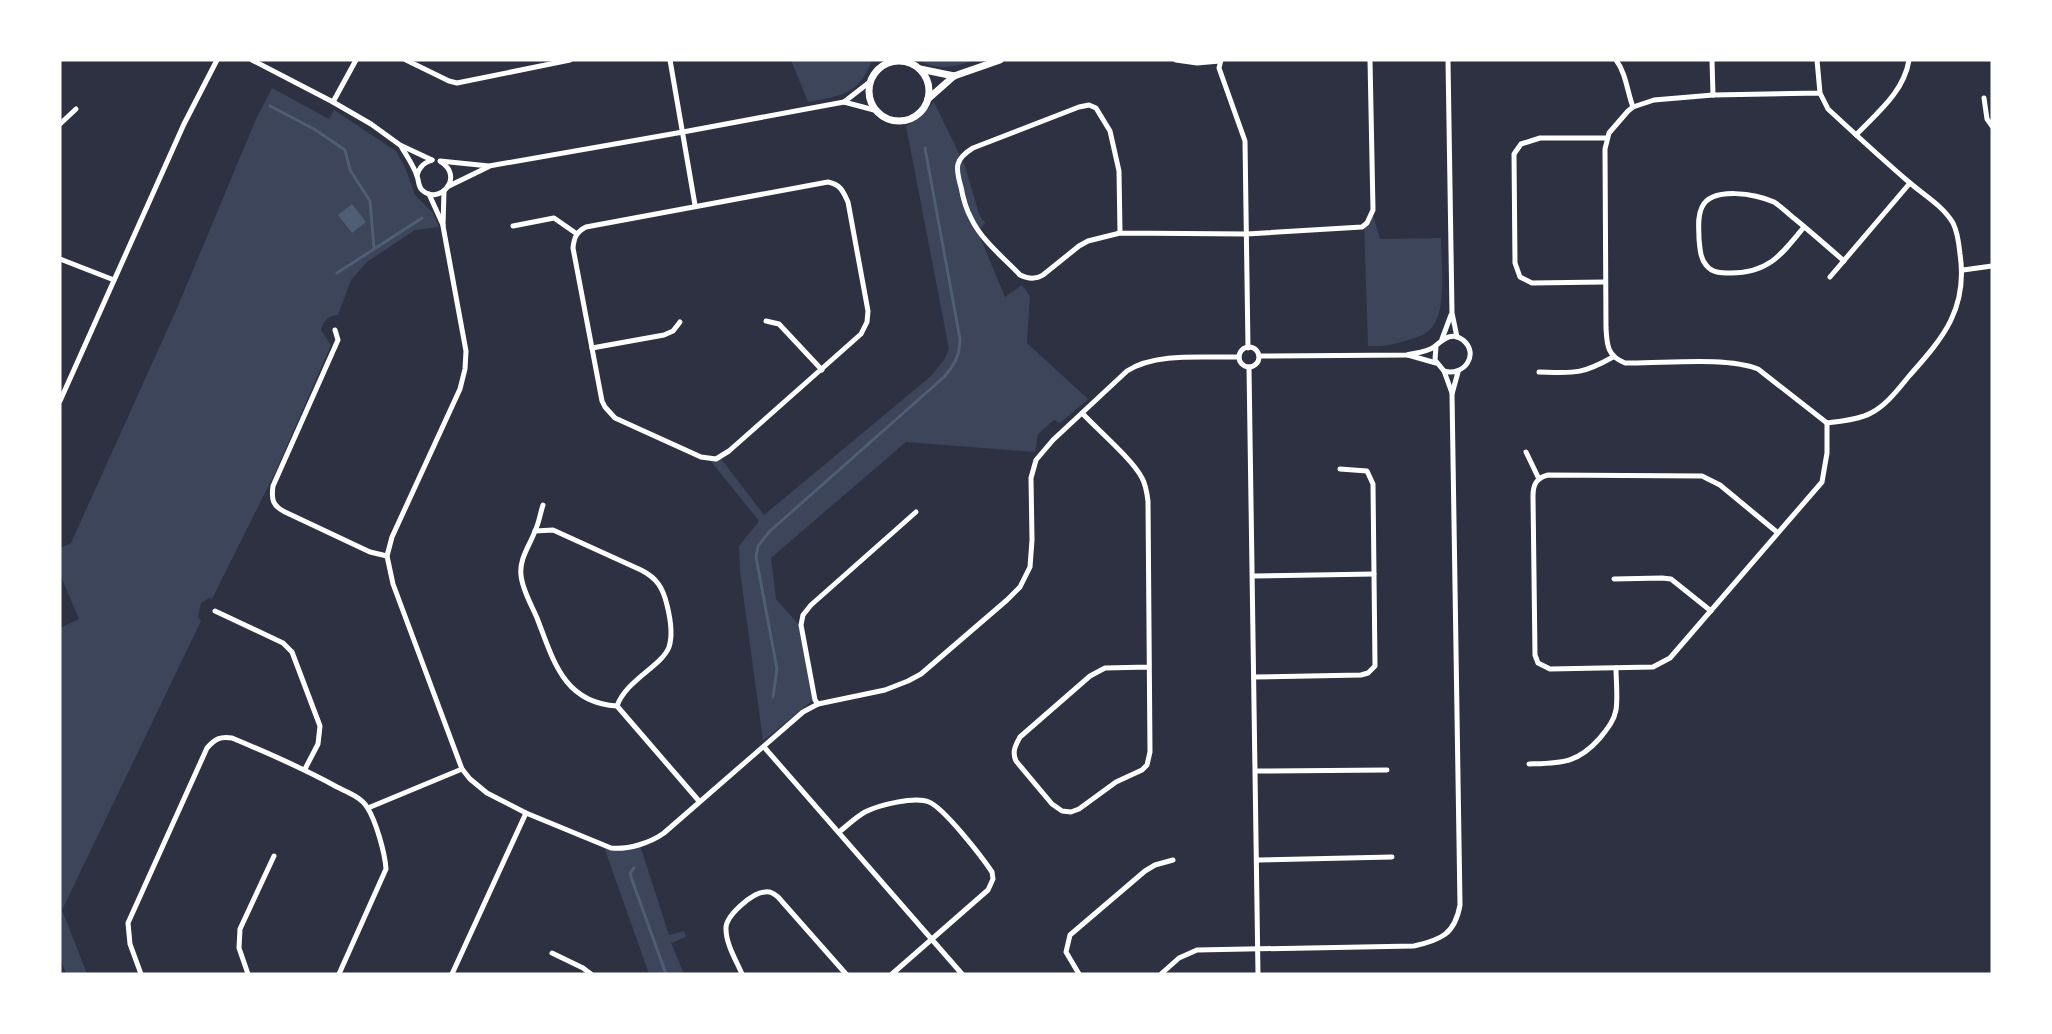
<svg xmlns="http://www.w3.org/2000/svg" width="2052" height="1034" viewBox="0 0 2052 1034" font-family="Jost,sans-serif">
  <rect width="100%" height="100%" fill="#2d3142"/>
  <g fill="#3c4559">
    <path d="M 791,60 L 872,60 C 860,94 841,96 808,102 Z"/>
    <path d="M 920,60 L 975,60 C 959,66 935,72 920,60 Z"/>
    <path d="M 272,88 L 329,119 L 334,110 L 396,151 L 405,167 L 415,195 L 433,213 L 439,227 L 415,230 L 367,262 L 351,280 L 338,315 C 328,316 324,320 321,330 L 331,345 L 276,471 L 212,599 L 209,598 L 201,603 L 198,617 L 201,621 L 62,910 L 87,974 L 66,974 L 60,957 L 60,628 L 79,619 L 60,574 L 60,548 L 71,543 L 178,306 L 256,119 Z"/>
    <path d="M 934,102 L 965,166 L 979,214 L 985,223 L 978,232 L 1005,297 L 1022,285 L 1030,296 L 1027,343 L 1088,399 L 1060,423 L 1054,420 L 1038,434 L 1035,452 L 906,442 L 771,558 L 776,599 L 800,626 L 814,699 L 763,741 L 740,571 L 739,546 L 759,521 L 709,459 L 719,456 L 764,515 L 931,376 L 944,360 L 949,349 L 906,126 L 918,119 Z"/>
    <path d="M 1373,215 L 1380,239 L 1441,238 C 1441,261 1447,307 1433,326 C 1427,335 1415,338 1405,341 C 1392,345 1382,347 1368,346 L 1364,224 Z"/>
    <path d="M 640,845 L 669,935 L 684,931 L 686,937 L 671,943 L 684,974 L 649,974 L 604,847 Z"/>
  </g>
  <path fill="#4f5d75" d="M 352,204 L 366,222 L 352,233 L 338,215 Z"/>
  <g fill="none" stroke-linecap="round" stroke-linejoin="round">
    <g stroke="#4f5d75" stroke-width="3">
      <path d="M 270,106 L 314,129 L 345,150 L 350,170 L 370,201 L 374,248"/>
      <path d="M 337,273 L 422,218"/>
      <path d="M 773,697 L 777,669 L 756,557 L 758,546 L 770,531 L 944,377 C 955,364 960,355 960,339 L 925,148"/>
      <path d="M 634,868 L 630,873 L 631,877 L 666,974"/>
    </g>
    <g stroke="#fff" stroke-width="5">
      <path d="M 252,60 L 333,102 L 371,124 L 400,145 L 432,160"/>
      <path d="M 406,60 L 449,81 L 457,83 L 570,60"/>
      <path d="M 670,60 L 695,205"/>
      <path d="M 1176,60 L 1197,63 L 1220,61"/>
      <path d="M 1221,60 L 1219,68 L 1245,141 L 1248,348"/>
      <path d="M 1448,60 L 1452,313 L 1457,337"/>
      <path d="M 1616,60 C 1626,73 1627,91 1633,107"/>
      <path d="M 1712,60 L 1713,95"/>
      <path d="M 1817,60 L 1820,93 L 1828,109 C 1855,134 1882,159 1910,183 C 1924,195 1943,206 1953,223 C 1958,233 1959,244 1960,254 C 1968,308 1944,337 1910,375 C 1899,388 1887,405 1871,413 C 1858,420 1841,421 1827,423 L 1758,369 C 1725,356 1661,364 1625,363 C 1607,356 1607,345 1606,328 L 1605,149 L 1609,133 L 1628,111 L 1633,107 L 1654,100 L 1713,95 L 1820,93"/>
      <path d="M 1984,98 L 1987,119 L 1992,126"/>
      <path d="M 333,102 L 356,60"/>
      <path d="M 844,102 L 878,111"/>
      <path d="M 60,124 L 76,109"/>
      <path d="M 1856,135 C 1877,113 1904,92 1909,60"/>
      <path d="M 401,146 C 406,155 414,166 417,176 C 419,181 418,186 422,190 C 439,206 465,177 441,162"/>
      <path d="M 440,161 L 489,166 L 683,132 L 844,102 L 871,81"/>
      <path d="M 417,175 C 420,166 424,163 432,160"/>
      <path d="M 828,182 C 841,185 843,191 848,202 L 868,311 L 867,322 L 861,334 L 729,451 L 716,459 L 701,457 L 615,418 L 605,407 L 602,401 L 573,248 C 574,238 576,232 586,227 Z"/>
      <path d="M 449,186 L 488,167"/>
      <path d="M 444,191 L 443,226 L 466,351 L 465,369 L 460,389 L 392,537 L 387,556 L 393,584 L 462,769 L 470,779 L 487,793 L 526,813 L 611,848 C 628,850 650,843 664,833 L 803,712 L 818,704 L 885,690 L 908,681 L 921,674 L 1007,600 L 1020,587 L 1030,567 L 1032,540 L 1031,478 L 1036,460 L 1053,440 L 1127,371 C 1156,352 1205,358 1239,357"/>
      <path d="M 429,194 L 443,225"/>
      <path d="M 513,226 L 554,218 L 577,234"/>
      <path d="M 1804,227 C 1782,254 1769,273 1731,273 C 1721,273 1712,273 1706,265 C 1700,258 1700,248 1699,239 C 1699,229 1697,217 1702,207 C 1712,186 1757,194 1774,202 C 1781,206 1788,214 1795,219 C 1812,233 1828,247 1844,261"/>
      <path d="M 1120,233 L 1119,171 L 1110,131 L 1096,108 L 1089,105 L 1079,107 L 973,148 C 955,159 955,167 961,187 C 963,198 966,209 971,218 C 981,240 1004,258 1020,275 C 1028,279 1035,280 1043,275 L 1079,246 L 1088,241 L 1120,233 L 1247,234 L 1362,227 L 1367,223 L 1373,210 L 1370,60"/>
      <path d="M 60,259 L 114,280"/>
      <path d="M 1963,270 L 1992,266"/>
      <path d="M 1830,277 L 1910,183"/>
      <path d="M 1604,282 L 1532,283 L 1520,277 L 1515,263 L 1514,154 L 1521,144 L 1540,138 L 1607,138"/>
      <path d="M 766,321 L 779,324 L 822,370"/>
      <path d="M 335,330 L 338,340 L 273,486 C 271,500 273,506 285,512 L 370,552 L 387,556"/>
      <path d="M 1442,339 L 1451,315"/>
      <circle cx="1249" cy="357" r="10"/>
      <path d="M 592,348 L 664,335 L 673,331 L 680,322"/>
      <path d="M 1408,355 L 1436,363"/>
      <path d="M 1259,356 L 1407,355 C 1415,353 1427,352 1434,347 C 1443,340 1451,331 1463,340 C 1480,354 1464,377 1444,371 L 1435,360 L 1436,346"/>
      <path d="M 1249,367 L 1258,974"/>
      <path d="M 1444,371 L 1452,393"/>
      <path d="M 1539,372 C 1574,373 1581,375 1613,357"/>
      <path d="M 60,401 L 184,124 L 217,60"/>
      <path d="M 1083,414 C 1098,430 1133,460 1142,478 C 1146,485 1147,493 1148,501 L 1150,752 L 1147,765 L 1142,770 L 1116,782 L 1079,809 L 1071,812 L 1062,811 L 1052,804 L 1016,761 C 1012,752 1015,746 1020,737 L 1090,676 L 1105,668 L 1149,667"/>
      <path d="M 1526,452 L 1539,479"/>
      <path d="M 543,505 C 540,514 539,523 535,531 C 530,545 519,559 521,575 C 522,589 531,604 537,618 C 553,659 563,703 617,706 L 699,801"/>
      <path d="M 535,531 L 553,530 L 641,570 C 657,578 663,588 667,605 C 670,617 673,635 669,647 C 662,666 626,680 617,706"/>
      <path d="M 1778,533 L 1720,485 L 1702,476 L 1548,475 C 1536,478 1533,485 1533,496 L 1535,655 L 1538,663 L 1550,669 L 1653,667 L 1670,658 L 1822,482 L 1827,453 L 1827,423"/>
      <path d="M 1253,576 L 1374,574"/>
      <path d="M 1614,579 L 1662,578 L 1671,579 L 1711,611"/>
      <path d="M 215,611 L 283,643 L 292,652 L 320,726 L 318,744 L 305,769"/>
      <path d="M 1254,677 L 1361,675 L 1368,673 L 1375,666 L 1373,484 L 1367,471 L 1340,469"/>
      <path d="M 818,704 L 815,700 L 801,625 L 803,615 L 811,605 L 916,512"/>
      <path d="M 764,747 L 962,974"/>
      <path d="M 1529,764 C 1561,763 1577,764 1600,738 C 1607,729 1614,721 1616,710 C 1618,696 1616,681 1616,668"/>
      <path d="M 1256,771 L 1387,770"/>
      <path d="M 368,808 L 462,769"/>
      <path d="M 839,832 C 848,825 856,817 865,812 C 879,805 915,796 929,802 C 944,808 982,857 992,872 L 993,879 L 988,890 L 892,974"/>
      <path d="M 1258,860 L 1392,857"/>
      <path d="M 552,953 L 583,968 L 591,974"/>
      <path d="M 141,974 L 130,944 L 128,923 L 207,748 C 215,739 220,736 232,738 C 268,753 303,768 337,787 C 347,792 361,797 367,807 C 376,821 385,853 386,869 L 339,974"/>
      <path d="M 248,974 L 239,948 L 240,929 L 274,856"/>
      <path d="M 452,974 L 526,813"/>
      <path d="M 742,974 C 736,960 726,944 726,929 C 725,916 753,892 765,892 C 771,891 774,894 778,897 L 846,974"/>
      <path d="M 1079,974 L 1066,952 L 1070,935 L 1145,871 L 1155,865 L 1173,860"/>
      <path d="M 1161,974 L 1179,958 L 1197,950 L 1414,946 C 1441,940 1455,934 1460,905 L 1452,394 L 1458,372"/>
    </g>
    <g stroke="#fff" stroke-width="7">
      <circle cx="899" cy="91" r="30"/>
      <path d="M 920,69 L 954,76"/>
      <path d="M 928,99 L 954,76 L 1000,60"/>
    </g>
  </g>
  <rect width="2052" height="1034" fill="none" stroke="#ffffff" stroke-width="123"/>
</svg>
